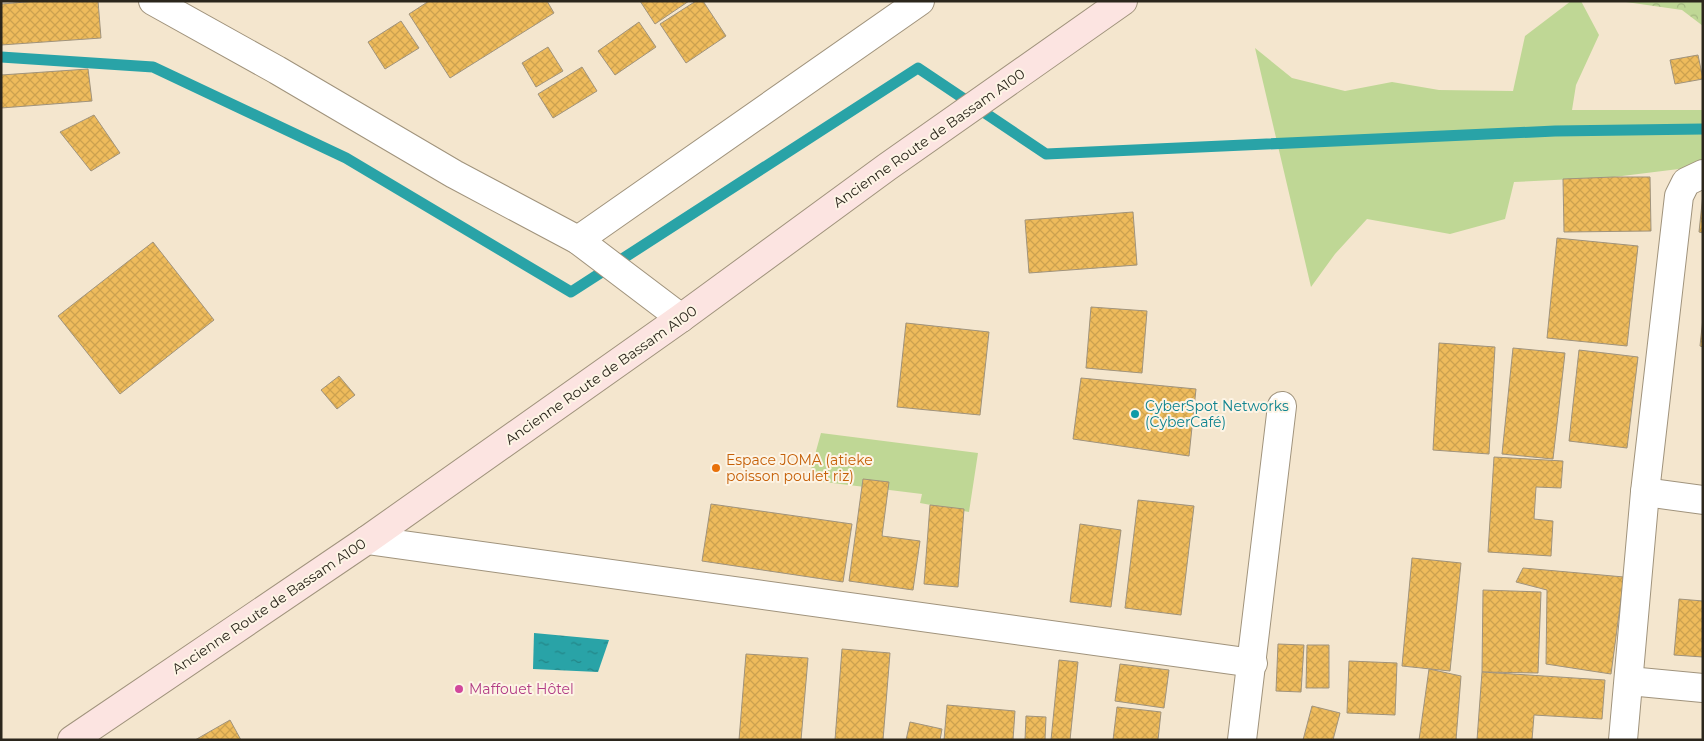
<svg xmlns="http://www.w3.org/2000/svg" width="1704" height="741" viewBox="0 0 1704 741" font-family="Montserrat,sans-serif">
  <defs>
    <pattern id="forest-crowns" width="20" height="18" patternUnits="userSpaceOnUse" patternTransform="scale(1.25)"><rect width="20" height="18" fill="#bfd795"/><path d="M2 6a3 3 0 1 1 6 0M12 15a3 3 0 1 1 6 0" fill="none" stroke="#a4b880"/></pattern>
    <pattern id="water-ripples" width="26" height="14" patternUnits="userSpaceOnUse" patternTransform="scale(1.25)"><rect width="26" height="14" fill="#29a3a7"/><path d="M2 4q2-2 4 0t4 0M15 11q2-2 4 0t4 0" fill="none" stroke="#238587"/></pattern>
    <pattern id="building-cross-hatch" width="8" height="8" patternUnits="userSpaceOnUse" patternTransform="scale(1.25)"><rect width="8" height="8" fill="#eebb5c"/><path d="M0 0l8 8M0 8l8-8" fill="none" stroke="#cca14f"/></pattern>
  </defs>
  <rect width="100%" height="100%" fill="#f4e6ce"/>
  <g fill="#bfd795">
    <path d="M 1571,1 L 1581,1 L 1599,35 L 1576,85 L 1572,110 L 1703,110 L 1703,166 L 1614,177 L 1514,182 L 1505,219 L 1450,234 L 1367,219 L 1335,254 L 1311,287 L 1255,48 L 1292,78 L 1345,91 L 1392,82 L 1439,90 L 1513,91 L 1525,36 Z"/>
    <path d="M 821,433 L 978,453 L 969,512 L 920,503 L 922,494 L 808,480 Z"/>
  </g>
  <path fill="url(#forest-crowns)" d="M 1619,1 L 1703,1 L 1703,26 L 1682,10 Z"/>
  <path fill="url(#water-ripples)" d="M 534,633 L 609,640 L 598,672 L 533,669 Z"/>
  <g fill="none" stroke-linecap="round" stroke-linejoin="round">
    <path stroke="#29a3a7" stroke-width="11" d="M 1,57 L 153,67 L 346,158 L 571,292 L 918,68 L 1046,154 L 1555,131 L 1703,129"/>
  </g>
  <g fill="url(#building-cross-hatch)" stroke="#a0937c">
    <path d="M 38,1 L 98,1 L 101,38 L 1,45 L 1,4 Z"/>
    <path d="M 429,1 L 547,1 L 554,13 L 450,78 L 409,14 Z"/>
    <path d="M 640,1 L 689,1 L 655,24 Z"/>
    <path d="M 696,1 L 703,1 L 726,36 L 686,63 L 660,24 Z"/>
    <path d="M 401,21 L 419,48 L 385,69 L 368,42 Z"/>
    <path d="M 639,22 L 656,47 L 615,75 L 598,51 Z"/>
    <path d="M 548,47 L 563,71 L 536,87 L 522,63 Z"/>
    <path d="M 1698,55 L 1703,79 L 1675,84 L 1670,60 Z"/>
    <path d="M 582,67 L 597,91 L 553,118 L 538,94 Z"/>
    <path d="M 88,69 L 92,101 L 1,108 L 1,75 Z"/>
    <path d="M 94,115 L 120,153 L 91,171 L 60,132 Z"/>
    <path d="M 1614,177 L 1650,177 L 1651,231 L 1564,232 L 1563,179 Z"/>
    <path d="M 1703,194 L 1703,233 L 1699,232 Z"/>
    <path d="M 1133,212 L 1137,265 L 1029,273 L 1025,220 Z"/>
    <path d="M 1557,238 L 1638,246 L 1627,346 L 1547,338 Z"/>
    <path d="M 153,242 L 214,320 L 120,394 L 58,316 Z"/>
    <path d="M 1091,307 L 1147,311 L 1142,373 L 1086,368 Z"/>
    <path d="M 1703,318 L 1703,347 L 1700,346 Z"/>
    <path d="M 906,323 L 989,332 L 980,415 L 897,407 Z"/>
    <path d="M 1439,343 L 1495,347 L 1489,454 L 1433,450 Z"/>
    <path d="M 1513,348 L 1565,353 L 1553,459 L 1502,454 Z"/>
    <path d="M 1579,350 L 1638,357 L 1627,448 L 1569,441 Z"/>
    <path d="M 339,376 L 355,395 L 337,409 L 321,390 Z"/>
    <path d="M 1081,378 L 1196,389 L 1189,456 L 1073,439 Z"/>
    <path d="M 1494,457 L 1563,461 L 1561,488 L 1536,487 L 1534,519 L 1553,521 L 1551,556 L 1488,552 Z"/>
    <path d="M 863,479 L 889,482 L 882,536 L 920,541 L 913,590 L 849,581 Z"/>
    <path d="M 1138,500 L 1194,506 L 1181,615 L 1125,608 Z"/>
    <path d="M 711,504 L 852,524 L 843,582 L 702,561 Z"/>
    <path d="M 930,505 L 964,509 L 958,587 L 924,584 Z"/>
    <path d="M 1080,524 L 1121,530 L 1111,607 L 1070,602 Z"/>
    <path d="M 1412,558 L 1461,563 L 1450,671 L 1402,666 Z"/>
    <path d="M 1523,568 L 1624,577 L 1611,674 L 1546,664 L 1547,590 L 1516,582 Z"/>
    <path d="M 1483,590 L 1541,592 L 1538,673 L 1482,672 Z"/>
    <path d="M 1679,599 L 1703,601 L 1703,657 L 1674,655 Z"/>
    <path d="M 1278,644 L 1304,645 L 1301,692 L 1276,691 Z"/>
    <path d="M 1307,645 L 1329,645 L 1329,688 L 1306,688 Z"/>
    <path d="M 842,649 L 890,653 L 883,740 L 835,740 Z"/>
    <path d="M 746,654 L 808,658 L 801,740 L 739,740 Z"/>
    <path d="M 1059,660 L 1078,662 L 1070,740 L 1051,740 Z"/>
    <path d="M 1349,661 L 1397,663 L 1395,715 L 1347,713 Z"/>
    <path d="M 1120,664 L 1169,670 L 1164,708 L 1115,701 Z"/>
    <path d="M 1429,669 L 1461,676 L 1456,740 L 1419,740 Z"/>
    <path d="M 1482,672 L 1605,680 L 1602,719 L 1534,715 L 1532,740 L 1477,740 Z"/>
    <path d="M 947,705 L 1015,711 L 1013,740 L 944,740 Z"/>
    <path d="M 1312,706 L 1340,713 L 1333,740 L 1303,740 Z"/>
    <path d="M 1117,707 L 1161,712 L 1158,740 L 1113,740 Z"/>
    <path d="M 1026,716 L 1046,717 L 1045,740 L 1025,740 Z"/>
    <path d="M 230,720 L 241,740 L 195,740 Z"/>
    <path d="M 910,722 L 942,729 L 940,740 L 906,740 Z"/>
  </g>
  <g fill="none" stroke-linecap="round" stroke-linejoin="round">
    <g stroke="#a0937c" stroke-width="30">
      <g id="street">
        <path d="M 153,1 L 277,70 L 454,174 L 578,240 L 681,318"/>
        <path d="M 578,240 L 920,1"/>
        <path d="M 1645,492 L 1703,500"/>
        <path d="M 367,540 L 1253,663"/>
        <path d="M 1629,681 L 1703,688"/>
        <path d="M 1242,740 L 1282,406"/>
        <path d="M 1623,740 L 1645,492 L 1679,196 L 1686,182 L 1703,174"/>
      </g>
    </g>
    <g stroke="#a0937c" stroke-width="30">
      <path id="secondary" d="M 72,740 L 367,540 L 681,318 L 887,167 L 1123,1"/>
    </g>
    <use href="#street" stroke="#fff" stroke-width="28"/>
    <use href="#secondary" stroke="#fce4e1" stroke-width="28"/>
  </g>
  <circle fill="#0f9aa8" stroke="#fdf4e5" stroke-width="2" cx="1135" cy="414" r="5"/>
  <circle fill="#e8710a" stroke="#fdf4e5" stroke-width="2" cx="716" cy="468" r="5"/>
  <circle fill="#d1479c" stroke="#fdf4e5" stroke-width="2" cx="459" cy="689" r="5"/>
  <g text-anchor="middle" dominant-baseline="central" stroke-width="4" stroke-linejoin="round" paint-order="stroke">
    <g font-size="14" fill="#2b261c" stroke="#fdf4e5">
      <text transform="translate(929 138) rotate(-35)">Ancienne Route de Bassam A100</text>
      <text transform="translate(601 375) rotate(-35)">Ancienne Route de Bassam A100</text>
      <text transform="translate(269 606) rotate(-34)">Ancienne Route de Bassam A100</text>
    </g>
    <g font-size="14" fill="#0d838f" stroke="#fdf4e5" text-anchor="start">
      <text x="1145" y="406">CyberSpot Networks<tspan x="1145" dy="16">(CyberCafé)</tspan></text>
    </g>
    <g font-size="14" fill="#c56008" stroke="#fdf4e5" text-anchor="start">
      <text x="726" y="460">Espace JOMA (atieke<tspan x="726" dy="16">poisson poulet riz)</tspan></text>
    </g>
    <g font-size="14" fill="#b23c85" stroke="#fdf4e5" text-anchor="start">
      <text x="469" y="689">Maffouet Hôtel</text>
    </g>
  </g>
  <rect width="1704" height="741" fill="none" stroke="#2b261c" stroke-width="5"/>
</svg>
